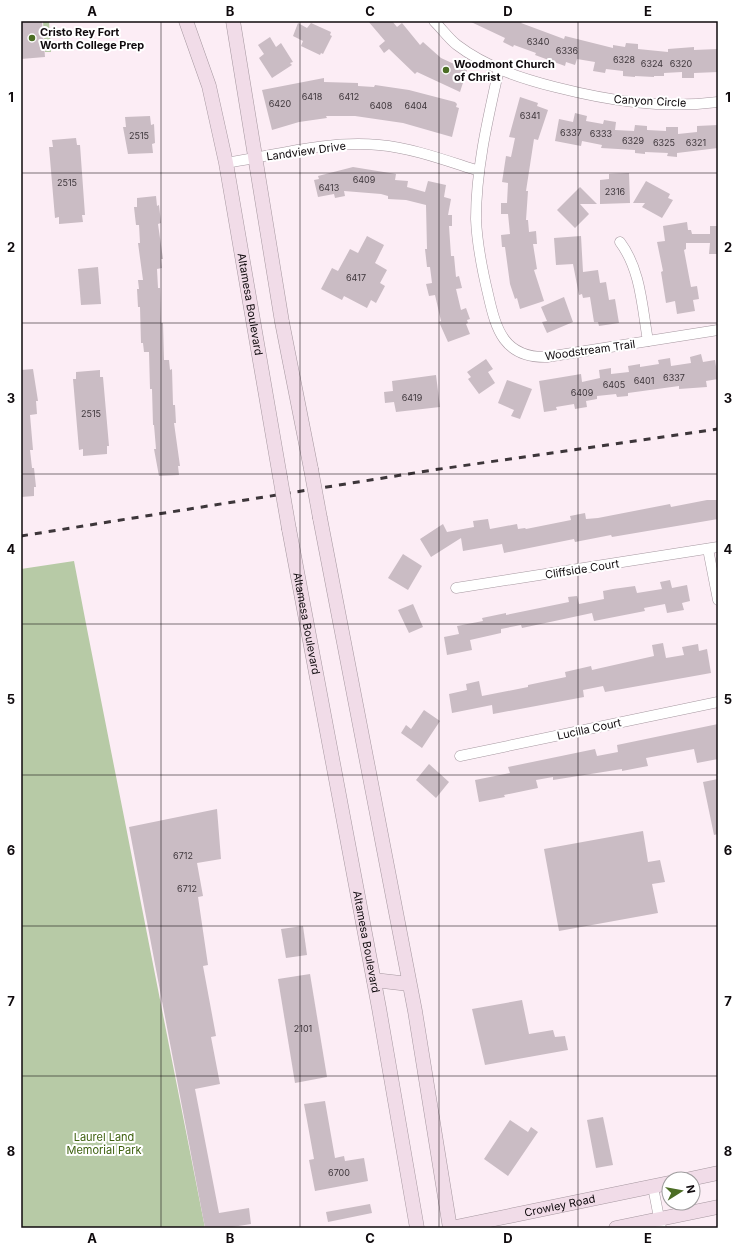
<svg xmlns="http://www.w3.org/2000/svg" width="739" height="1249" viewBox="0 0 739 1249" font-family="Inter,sans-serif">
  <rect width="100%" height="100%" fill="#fcedf5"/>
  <g fill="#b7caa6">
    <path d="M 43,21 L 49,21 L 51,52 L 45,52 Z"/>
    <path d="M 74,561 L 87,629 L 205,1228 L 21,1228 L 21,569 Z"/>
  </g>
  <g fill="#cabcc4">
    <path d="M 21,21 L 42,21 L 45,57 L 21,59 Z"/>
    <path d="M 368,21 L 392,21 L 397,27 L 402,23 L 420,45 L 423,42 L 441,58 L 467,70 L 460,92 L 417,72 L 415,74 L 389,49 L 384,53 L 379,46 L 385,41 Z"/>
    <path d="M 469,21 L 523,21 L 521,23 L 564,39 L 565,36 L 613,48 L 613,45 L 625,47 L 626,43 L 638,44 L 638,49 L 668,52 L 668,49 L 694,47 L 694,50 L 718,49 L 718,72 L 694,73 L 694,78 L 682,78 L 682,72 L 664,73 L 664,76 L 654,76 L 654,77 L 635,76 L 635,77 L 623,76 L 623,71 L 606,69 L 605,73 L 593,71 L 595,62 L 577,59 L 575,65 L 566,62 L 565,66 L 535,55 L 536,53 L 514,45 L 513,47 L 503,42 L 505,38 Z"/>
    <path d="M 298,23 L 307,28 L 311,23 L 331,32 L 330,35 L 332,36 L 323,54 L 321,53 L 320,55 L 301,46 L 303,41 L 293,36 Z"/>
    <path d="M 270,37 L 276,47 L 281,43 L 293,62 L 290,63 L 292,65 L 272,78 L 259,58 L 264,54 L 258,45 Z"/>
    <path d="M 324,78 L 324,82 L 358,83 L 358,86 L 374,87 L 375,85 L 409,90 L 455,102 L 457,104 L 456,107 L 459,108 L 452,137 L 403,123 L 355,116 L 326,116 L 327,118 L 299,122 L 272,130 L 262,90 Z"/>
    <path d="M 520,97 L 538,103 L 537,106 L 548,110 L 538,140 L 534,139 L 526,191 L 528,191 L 526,220 L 528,220 L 529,232 L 536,231 L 537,244 L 533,244 L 537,269 L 534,270 L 544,301 L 520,309 L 517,298 L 515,299 L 510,284 L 505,247 L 502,247 L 501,235 L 510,234 L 508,214 L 501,214 L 501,203 L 507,203 L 508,183 L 502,182 L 506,156 L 511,157 L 515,138 L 509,137 Z"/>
    <path d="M 575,113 L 587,116 L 586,121 L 603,124 L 604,120 L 616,122 L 615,130 L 634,131 L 635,125 L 647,126 L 647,130 L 666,131 L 666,127 L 678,127 L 678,134 L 697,132 L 697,126 L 718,125 L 718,148 L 677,153 L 677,157 L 667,156 L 668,153 L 645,152 L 645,154 L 635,153 L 635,150 L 601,148 L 602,145 L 582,141 L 581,146 L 555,141 L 559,119 L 573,122 Z"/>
    <path d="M 150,116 L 151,125 L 154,124 L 155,143 L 152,144 L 153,153 L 128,154 L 123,127 L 126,127 L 125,117 Z"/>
    <path d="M 76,138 L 77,145 L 80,145 L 85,215 L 82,215 L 83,222 L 59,224 L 59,217 L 55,218 L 49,147 L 53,147 L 52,140 Z"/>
    <path d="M 353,167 L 396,174 L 395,180 L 408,181 L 407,187 L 425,192 L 428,181 L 446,185 L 444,197 L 451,199 L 448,215 L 452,215 L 452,226 L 449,226 L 451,256 L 454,256 L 456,277 L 459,276 L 462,288 L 456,289 L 461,310 L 466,308 L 470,319 L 467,320 L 468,323 L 466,324 L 470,334 L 448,342 L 439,322 L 441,321 L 435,295 L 429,296 L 426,284 L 432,283 L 430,267 L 427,267 L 425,249 L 427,249 L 426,205 L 406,200 L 388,199 L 388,196 L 381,194 L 344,191 L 345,196 L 335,198 L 334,194 L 318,197 L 314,180 L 319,179 L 318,176 Z"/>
    <path d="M 629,173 L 630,203 L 600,204 L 600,180 L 609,179 L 609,174 Z"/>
    <path d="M 646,181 L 670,194 L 668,198 L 673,200 L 662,218 L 642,207 L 645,203 L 633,203 Z"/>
    <path d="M 580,187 L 597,204 L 580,204 L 589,214 L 575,228 L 557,210 Z"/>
    <path d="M 156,196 L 157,206 L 159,205 L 161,223 L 158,224 L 163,259 L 161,259 L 162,268 L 157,269 L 158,288 L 160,288 L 161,323 L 163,323 L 164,360 L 169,360 L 170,370 L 172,369 L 173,405 L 175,405 L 176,423 L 174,423 L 180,466 L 178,466 L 179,475 L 159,476 L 154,449 L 156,449 L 154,425 L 153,425 L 152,389 L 150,389 L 149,352 L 144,352 L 143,343 L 141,343 L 140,307 L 138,307 L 137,289 L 139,289 L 138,280 L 143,280 L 138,243 L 140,243 L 139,225 L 136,225 L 134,207 L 137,207 L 137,198 Z"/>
    <path d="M 687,222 L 688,230 L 691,230 L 692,234 L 710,234 L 710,226 L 718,226 L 718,254 L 709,254 L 710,243 L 686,243 L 686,249 L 684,250 L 691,287 L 697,286 L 699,299 L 693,300 L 695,311 L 677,314 L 675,301 L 666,303 L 661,272 L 663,271 L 657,242 L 665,241 L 663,226 Z"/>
    <path d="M 367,236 L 384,245 L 375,263 L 387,270 L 380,283 L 385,286 L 376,303 L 371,300 L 367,308 L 344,296 L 342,300 L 321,289 L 332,268 L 338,271 L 350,249 L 358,253 Z"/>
    <path d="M 581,236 L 583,272 L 598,270 L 600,283 L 606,282 L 609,300 L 615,299 L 619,323 L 599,326 L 598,322 L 594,322 L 590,297 L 583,298 L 582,294 L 579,295 L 573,264 L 556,265 L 554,238 Z"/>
    <path d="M 98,267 L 101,304 L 81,305 L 78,269 Z"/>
    <path d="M 564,297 L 573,322 L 547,333 L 542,322 L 547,321 L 541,307 Z"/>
    <path d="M 701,354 L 703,362 L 715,360 L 718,379 L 706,381 L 707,387 L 679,389 L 679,386 L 628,393 L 628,396 L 617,397 L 616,394 L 597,396 L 597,399 L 586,401 L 587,407 L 575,409 L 574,404 L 556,407 L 557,410 L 544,412 L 539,381 L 581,374 L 582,382 L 600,378 L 599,370 L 611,368 L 611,374 L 629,372 L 628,366 L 640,364 L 640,367 L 659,364 L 658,360 L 670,358 L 671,366 L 691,363 L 690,357 Z"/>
    <path d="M 486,359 L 493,369 L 488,372 L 495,383 L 479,394 L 468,379 L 471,377 L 467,372 Z"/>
    <path d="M 33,369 L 38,401 L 36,401 L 37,414 L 30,415 L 33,450 L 30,450 L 32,468 L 34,468 L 36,487 L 34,487 L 34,496 L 21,497 L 21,370 Z"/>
    <path d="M 100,370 L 100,377 L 103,377 L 109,446 L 107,446 L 107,454 L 83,456 L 83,449 L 79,450 L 73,379 L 76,379 L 76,372 Z"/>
    <path d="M 436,375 L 440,407 L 396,412 L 394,402 L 385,403 L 384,392 L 393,391 L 392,381 Z"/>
    <path d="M 507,380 L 532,389 L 520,419 L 511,416 L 514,410 L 498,403 Z"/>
    <path d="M 707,500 L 718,500 L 718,519 L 612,537 L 611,535 L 575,542 L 574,539 L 504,553 L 502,544 L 463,551 L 461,538 L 431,557 L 420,539 L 443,524 L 447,532 L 474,527 L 473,521 L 488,519 L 490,529 L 517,524 L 518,529 L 525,528 L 526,529 L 571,520 L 570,516 L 585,513 L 586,519 L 598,518 L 670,504 L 671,507 Z"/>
    <path d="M 403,554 L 422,566 L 408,590 L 388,578 Z"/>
    <path d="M 670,580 L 672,588 L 687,585 L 690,601 L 682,603 L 684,610 L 667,613 L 665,604 L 644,608 L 645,611 L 594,621 L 592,613 L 522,628 L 521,625 L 501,629 L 501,633 L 470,640 L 472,650 L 447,655 L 444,637 L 459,634 L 457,626 L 483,621 L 482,618 L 506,613 L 506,615 L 569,602 L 568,597 L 577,596 L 579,604 L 604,599 L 603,591 L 613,589 L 635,586 L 637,593 L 662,589 L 660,582 Z"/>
    <path d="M 413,604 L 423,627 L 409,633 L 398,610 Z"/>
    <path d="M 663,643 L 666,658 L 684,655 L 682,647 L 698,644 L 699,651 L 707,649 L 711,673 L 605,692 L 603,686 L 583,690 L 584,697 L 493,714 L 492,705 L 452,713 L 449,694 L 467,690 L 466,684 L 479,681 L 482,696 L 528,687 L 528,685 L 566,677 L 565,672 L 591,666 L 592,670 L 654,656 L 652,645 Z"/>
    <path d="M 424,710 L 440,721 L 422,748 L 401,733 L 406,725 L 411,729 Z"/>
    <path d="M 718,724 L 718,759 L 697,763 L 694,749 L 646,758 L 648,766 L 622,771 L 622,769 L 553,780 L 553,777 L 536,780 L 538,788 L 504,795 L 505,797 L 479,802 L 475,780 L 510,773 L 508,767 L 595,749 L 597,756 L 618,752 L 617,745 Z"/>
    <path d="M 429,764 L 449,782 L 436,798 L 416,780 Z"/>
    <path d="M 718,779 L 718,834 L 714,835 L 703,782 Z"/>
    <path d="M 217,809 L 221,859 L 197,863 L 203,896 L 198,897 L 208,965 L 203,966 L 216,1036 L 211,1037 L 220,1084 L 195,1089 L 219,1213 L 249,1208 L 251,1224 L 226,1228 L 205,1228 L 129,827 Z"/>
    <path d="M 643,831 L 648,862 L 660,860 L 665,882 L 652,884 L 658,913 L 559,931 L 544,849 Z"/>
    <path d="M 303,926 L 307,955 L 286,958 L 281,929 Z"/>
    <path d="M 310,974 L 327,1077 L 295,1083 L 278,979 Z"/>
    <path d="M 522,1000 L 529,1034 L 553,1030 L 555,1037 L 565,1036 L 568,1050 L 485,1065 L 472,1009 Z"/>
    <path d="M 325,1101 L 335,1158 L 344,1156 L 345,1161 L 364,1158 L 368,1181 L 315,1191 L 309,1160 L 314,1159 L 304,1104 Z"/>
    <path d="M 603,1117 L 613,1165 L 596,1168 L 587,1120 Z"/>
    <path d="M 510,1120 L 528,1132 L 531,1127 L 538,1132 L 508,1176 L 484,1159 Z"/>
    <path d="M 370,1204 L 372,1213 L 328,1222 L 326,1212 Z"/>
  </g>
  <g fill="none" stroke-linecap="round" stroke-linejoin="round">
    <g stroke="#a698a0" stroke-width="11">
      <g id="street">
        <path d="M 434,21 C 442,29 449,39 457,45 C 486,67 520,78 555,87 C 610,101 661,109 718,102"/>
        <path d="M 499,69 C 488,118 476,168 476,219 C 477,244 482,269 488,294 C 496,330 504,358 547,357 L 718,330"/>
        <path d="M 226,163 C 276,155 328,140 379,145 C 413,148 447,161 479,171"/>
        <path d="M 620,242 C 641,270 642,307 648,341"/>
        <path d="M 708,549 L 718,600"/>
        <path d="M 456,588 L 718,547"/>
        <path d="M 460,756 L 718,702"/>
        <path d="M 653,1187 L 661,1228"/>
      </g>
    </g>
    <g stroke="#a698a0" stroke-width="15">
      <g id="secondary">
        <path id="s1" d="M 186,21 L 209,86 L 226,163 L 280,477"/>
        <path d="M 233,21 L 282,322 L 311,469"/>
        <path d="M 320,518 L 415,1011 L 450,1228"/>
        <path id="s2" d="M 289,529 L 379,1008 L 417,1228"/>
        <path d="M 374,980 L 409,984"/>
        <path d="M 690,1179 L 718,1173"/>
        <path id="s3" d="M 451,1228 L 669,1183"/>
        <path d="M 616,1228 L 718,1207"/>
      </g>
    </g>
    <use href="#street" stroke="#fff" stroke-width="10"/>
    <use href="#secondary" stroke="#f1dce8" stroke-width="14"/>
    <path stroke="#3d363a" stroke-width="3" stroke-dasharray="7 7" stroke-linecap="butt" d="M 21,536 L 433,470 L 718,429"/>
    <g stroke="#a698a0" stroke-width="15" stroke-linecap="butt">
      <g id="secondary-bridge">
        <path d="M 311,469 L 320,518"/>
        <path d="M 280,477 L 289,529"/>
      </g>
    </g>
    <use href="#secondary-bridge" stroke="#f1dce8" stroke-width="14"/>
  </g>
  <path fill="none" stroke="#0f0a0d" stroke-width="1" stroke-opacity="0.55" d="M 161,21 L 161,1228M 300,21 L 300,1228M 439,21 L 439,1228M 578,21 L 578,1228M 21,173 L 718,173M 21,323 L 718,323M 21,474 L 718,474M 21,624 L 718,624M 21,775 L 718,775M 21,926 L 718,926M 21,1076 L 718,1076"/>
  <g fill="#4b6d24" stroke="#fff" stroke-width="1.5">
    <circle cx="32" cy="38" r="4"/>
    <circle cx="446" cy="70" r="4"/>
  </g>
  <g text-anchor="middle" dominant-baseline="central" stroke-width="4" stroke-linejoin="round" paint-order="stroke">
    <g font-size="9" fill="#3e363b">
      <text x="538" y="41">6340</text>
      <text x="567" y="50">6336</text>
      <text x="624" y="59">6328</text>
      <text x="652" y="63">6324</text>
      <text x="681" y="63">6320</text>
      <text x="312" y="96">6418</text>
      <text x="349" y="96">6412</text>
      <text x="280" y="103">6420</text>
      <text x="381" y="105">6408</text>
      <text x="416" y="105">6404</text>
      <text x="530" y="115">6341</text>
      <text x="571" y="132">6337</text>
      <text x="601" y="133">6333</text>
      <text x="139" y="135">2515</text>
      <text x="633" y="140">6329</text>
      <text x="664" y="142">6325</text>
      <text x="696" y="142">6321</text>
      <text x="364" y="179">6409</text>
      <text x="67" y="182">2515</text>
      <text x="329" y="187">6413</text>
      <text x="615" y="191">2316</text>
      <text x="356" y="277">6417</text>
      <text x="674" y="377">6337</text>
      <text x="644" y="380">6401</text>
      <text x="614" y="384">6405</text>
      <text x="582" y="392">6409</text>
      <text x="412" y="397">6419</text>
      <text x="91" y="413">2515</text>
      <text x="183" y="855">6712</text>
      <text x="187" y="888">6712</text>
      <text x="303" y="1028">2101</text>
      <text x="339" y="1172">6700</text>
    </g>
    <g font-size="11" font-weight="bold" fill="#0f0a0d" stroke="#fff" text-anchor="start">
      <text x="40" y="32">Cristo Rey Fort<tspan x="40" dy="13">Worth College Prep</tspan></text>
      <text x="454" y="64">Woodmont Church<tspan x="454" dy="13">of Christ</tspan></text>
    </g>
    <g font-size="11" fill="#0f0a0d" stroke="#fff">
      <text transform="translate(650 101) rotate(3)">Canyon Circle</text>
      <text transform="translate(306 151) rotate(-8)">Landview Drive</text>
      <text stroke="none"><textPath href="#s1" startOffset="291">Altamesa Boulevard</textPath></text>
      <text transform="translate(590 350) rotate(-8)">Woodstream Trail</text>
      <text transform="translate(582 569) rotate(-9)">Cliffside Court</text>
      <text stroke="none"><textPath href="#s2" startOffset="96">Altamesa Boulevard</textPath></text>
      <text transform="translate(589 729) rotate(-12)">Lucilla Court</text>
      <text stroke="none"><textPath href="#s2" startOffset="420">Altamesa Boulevard</textPath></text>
      <text stroke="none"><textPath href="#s3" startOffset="111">Crowley Road</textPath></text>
    </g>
    <g font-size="11" fill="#3d600e" stroke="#fff">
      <text x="104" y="1137">Laurel Land<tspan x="104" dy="13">Memorial Park</tspan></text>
    </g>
  </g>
  <rect width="739" height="1249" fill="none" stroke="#ffffff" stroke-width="44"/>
  <g transform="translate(681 1191) rotate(79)"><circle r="19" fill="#ffffff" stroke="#9f9d9e"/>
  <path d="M0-3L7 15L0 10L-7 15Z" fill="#4b6d24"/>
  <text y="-6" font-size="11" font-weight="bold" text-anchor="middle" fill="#0f0a0d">N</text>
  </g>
  <rect x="22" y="22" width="695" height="1205" fill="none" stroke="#0f0a0d" stroke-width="1.5"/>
  <g font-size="13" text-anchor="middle" font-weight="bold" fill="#0f0a0d">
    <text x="92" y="16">A</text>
    <text x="230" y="16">B</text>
    <text x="370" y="16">C</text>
    <text x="508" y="16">D</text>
    <text x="648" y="16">E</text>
    <text x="11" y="102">1</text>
    <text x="728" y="102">1</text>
    <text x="11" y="252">2</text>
    <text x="728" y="252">2</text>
    <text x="11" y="403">3</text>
    <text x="728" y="403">3</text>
    <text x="11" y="554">4</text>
    <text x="728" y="554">4</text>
    <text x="11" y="704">5</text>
    <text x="728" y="704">5</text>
    <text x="11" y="855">6</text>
    <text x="728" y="855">6</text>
    <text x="11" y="1006">7</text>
    <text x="728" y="1006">7</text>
    <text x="11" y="1156">8</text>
    <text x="728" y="1156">8</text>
    <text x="92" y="1243">A</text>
    <text x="230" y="1243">B</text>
    <text x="370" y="1243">C</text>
    <text x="508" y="1243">D</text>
    <text x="648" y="1243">E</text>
  </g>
</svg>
